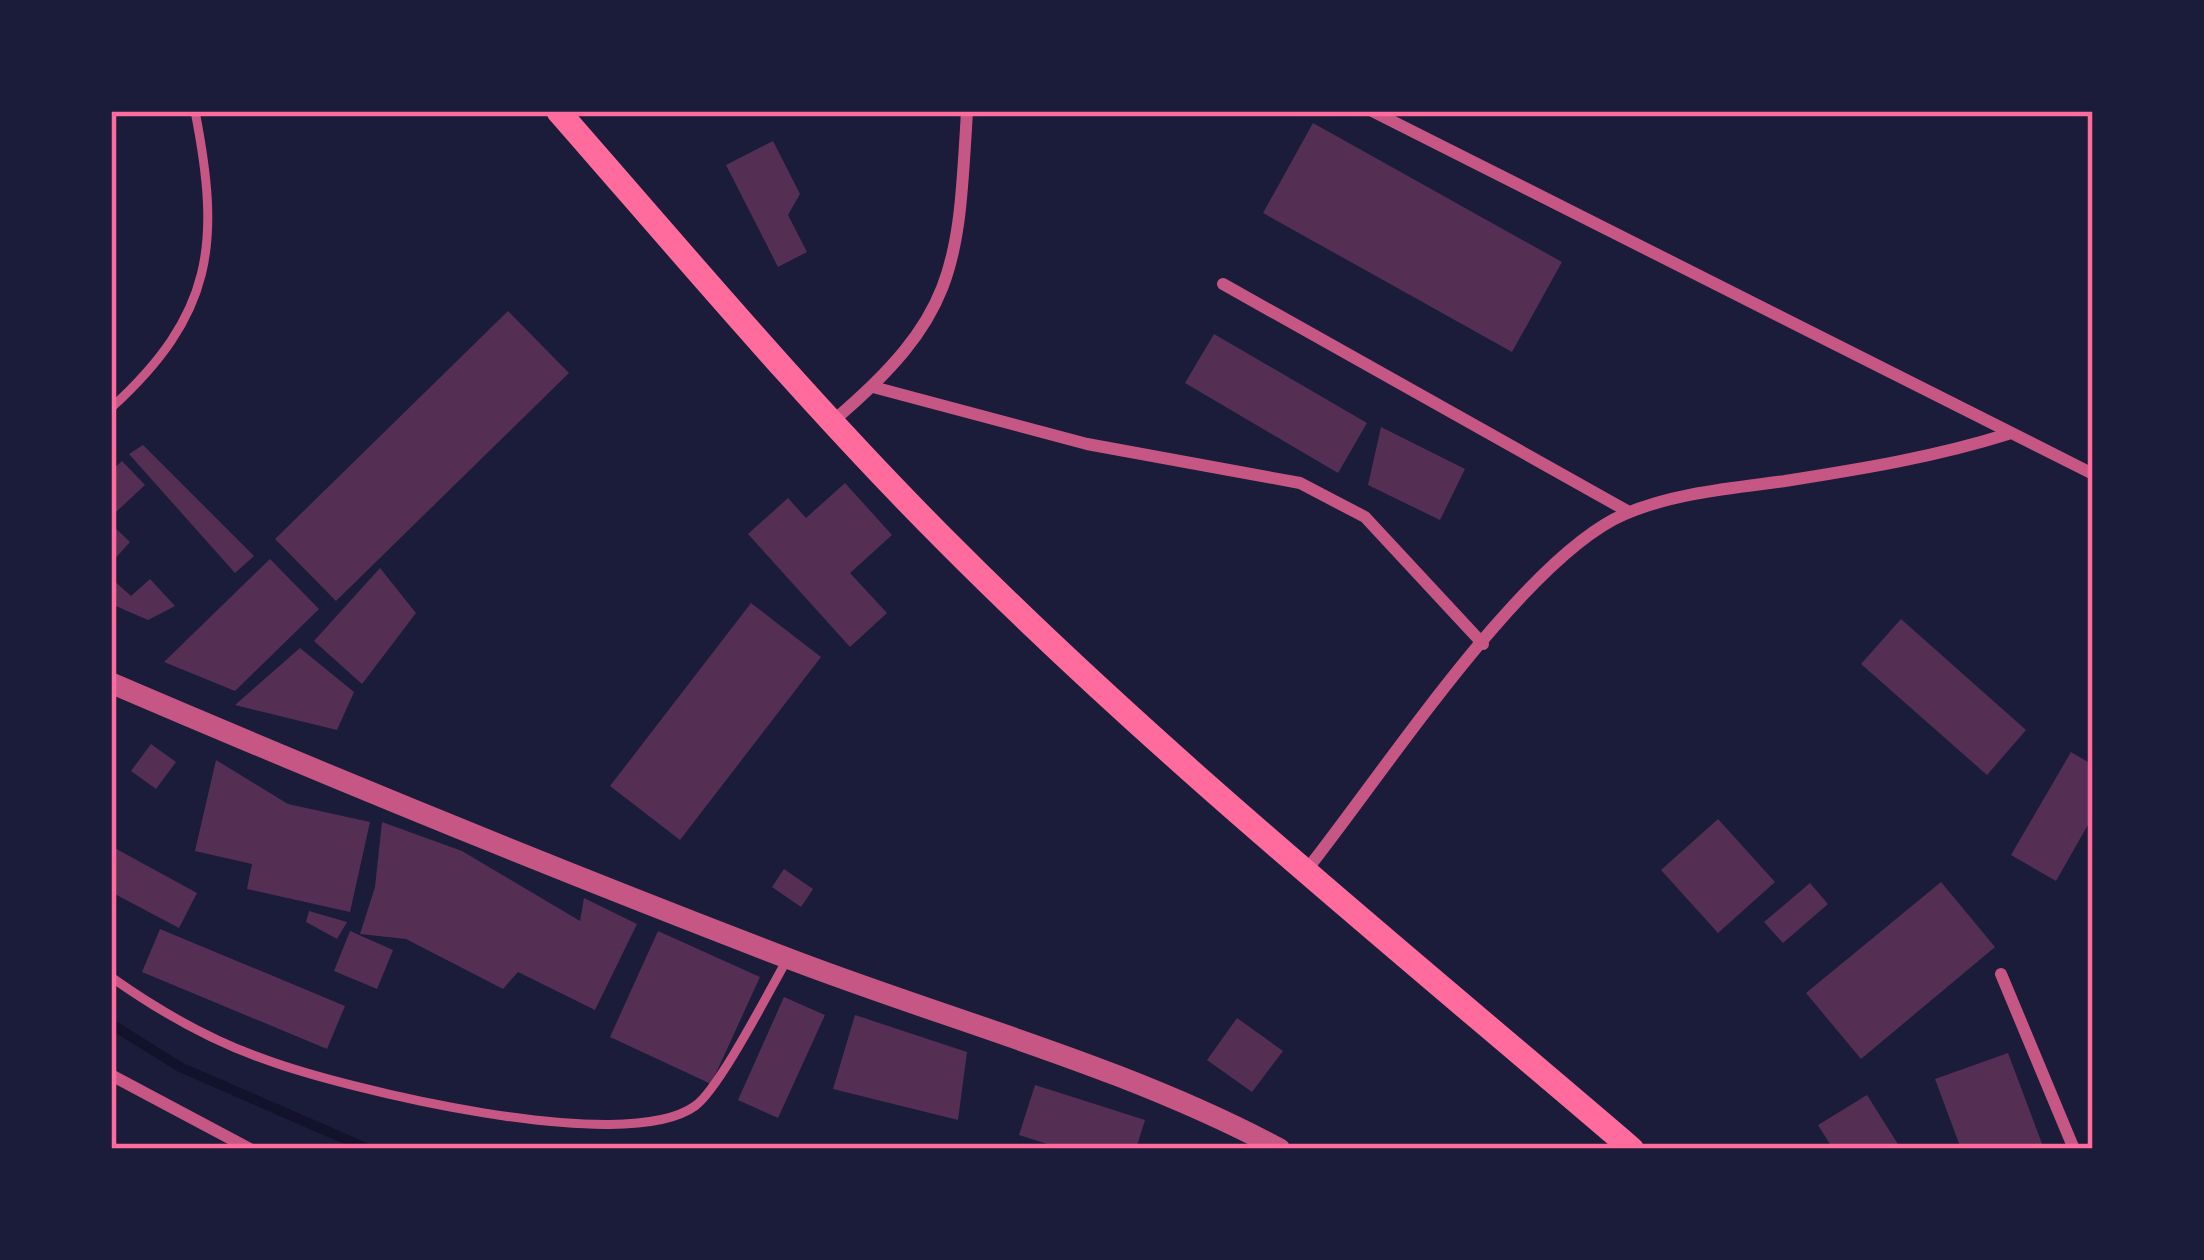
<svg xmlns="http://www.w3.org/2000/svg" width="2204" height="1260" viewBox="0 0 2204 1260" font-family="'Noto Sans',sans-serif">
  <rect width="100%" height="100%" fill="#1b1b3a"/>
  <g fill="none" stroke-linecap="round" stroke-linejoin="round">
    <path stroke="#12122b" stroke-width="10" d="M 111,1024 L 180,1067 L 368,1149"/>
  </g>
  <g fill="#542f53">
    <path d="M 1313,123 L 1562,262 L 1512,352 L 1263,213 Z"/>
    <path d="M 773,141 L 800,194 L 788,215 L 807,252 L 778,267 L 726,165 Z"/>
    <path d="M 508,311 L 569,373 L 336,601 L 275,539 Z"/>
    <path d="M 1214,334 L 1367,423 L 1338,473 L 1185,383 Z"/>
    <path d="M 1381,427 L 1465,469 L 1440,520 L 1368,485 Z"/>
    <path d="M 143,445 L 254,556 L 235,573 L 129,454 Z"/>
    <path d="M 122,461 L 145,485 L 116,512 L 111,510 L 111,471 Z"/>
    <path d="M 845,483 L 892,535 L 850,573 L 887,613 L 850,647 L 748,534 L 788,498 L 806,518 Z"/>
    <path d="M 111,524 L 130,542 L 111,563 Z"/>
    <path d="M 270,559 L 319,609 L 235,691 L 164,662 Z"/>
    <path d="M 380,568 L 416,613 L 362,684 L 314,641 Z"/>
    <path d="M 111,578 L 131,596 L 150,579 L 175,606 L 148,620 L 111,604 Z"/>
    <path d="M 751,603 L 821,657 L 680,840 L 610,786 Z"/>
    <path d="M 1901,619 L 2026,730 L 1987,775 L 1861,664 Z"/>
    <path d="M 300,648 L 354,692 L 337,730 L 235,705 Z"/>
    <path d="M 151,744 L 176,762 L 156,789 L 131,771 Z"/>
    <path d="M 2071,752 L 2093,765 L 2093,816 L 2056,881 L 2011,855 Z"/>
    <path d="M 216,760 L 288,804 L 370,822 L 350,912 L 247,889 L 252,864 L 195,851 Z"/>
    <path d="M 1718,819 L 1775,882 L 1718,933 L 1661,870 Z"/>
    <path d="M 382,822 L 462,851 L 580,921 L 584,898 L 637,924 L 595,1010 L 518,972 L 503,989 L 406,939 L 360,934 L 375,887 Z"/>
    <path d="M 111,846 L 197,893 L 179,928 L 111,892 Z"/>
    <path d="M 784,869 L 813,889 L 801,907 L 772,887 Z"/>
    <path d="M 1941,882 L 1995,947 L 1861,1059 L 1806,993 Z"/>
    <path d="M 1810,883 L 1828,904 L 1783,943 L 1764,922 Z"/>
    <path d="M 309,911 L 347,922 L 337,939 L 306,922 Z"/>
    <path d="M 160,929 L 345,1006 L 327,1049 L 142,972 Z"/>
    <path d="M 350,931 L 393,950 L 377,989 L 334,971 Z"/>
    <path d="M 658,931 L 760,977 L 711,1084 L 610,1037 Z"/>
    <path d="M 784,997 L 825,1015 L 778,1118 L 738,1100 Z"/>
    <path d="M 855,1015 L 967,1052 L 958,1120 L 833,1089 Z"/>
    <path d="M 1237,1018 L 1283,1051 L 1252,1092 L 1207,1060 Z"/>
    <path d="M 2008,1053 L 2044,1149 L 1961,1149 L 1935,1079 Z"/>
    <path d="M 1035,1085 L 1145,1120 L 1136,1149 L 1063,1149 L 1019,1135 Z"/>
    <path d="M 1867,1095 L 1901,1149 L 1833,1149 L 1818,1125 Z"/>
  </g>
  <g fill="none" stroke-linecap="round" stroke-linejoin="round">
    <g stroke="#c65784" stroke-width="9">
      <path d="M 111,408 C 214,314 221,244 195,111"/>
      <path d="M 111,977 C 159,1011 209,1040 264,1059 C 345,1089 625,1157 695,1106 C 720,1088 770,989 788,958"/>
    </g>
    <g stroke="#c65784" stroke-width="12">
      <path d="M 1372,111 L 2093,474"/>
      <path d="M 1223,284 L 1629,512"/>
      <path d="M 873,387 L 1087,444 L 1300,483 L 1365,517 L 1483,644"/>
      <path d="M 833,421 C 958,315 958,266 967,111"/>
      <path d="M 1305,872 C 1379,780 1523,557 1625,514 C 1674,493 1733,488 1785,481 C 1861,469 1935,457 2008,434"/>
      <path d="M 2001,974 L 2074,1149"/>
      <path d="M 111,1075 L 250,1149"/>
    </g>
    <path stroke="#c65784" stroke-width="21" d="M 111,683 C 335,779 560,871 787,958 C 951,1021 1125,1066 1280,1149"/>
    <path stroke="#ff6b9d" stroke-width="24" d="M 558,111 C 685,256 810,405 947,542 C 1163,759 1400,950 1632,1149"/>
  </g>
  <rect width="2204" height="1260" fill="none" stroke="#1b1b3a" stroke-width="228"/>
  <rect x="114" y="114" width="1976" height="1032" fill="none" stroke="#ff6b9d" stroke-width="4.5"/>
</svg>
